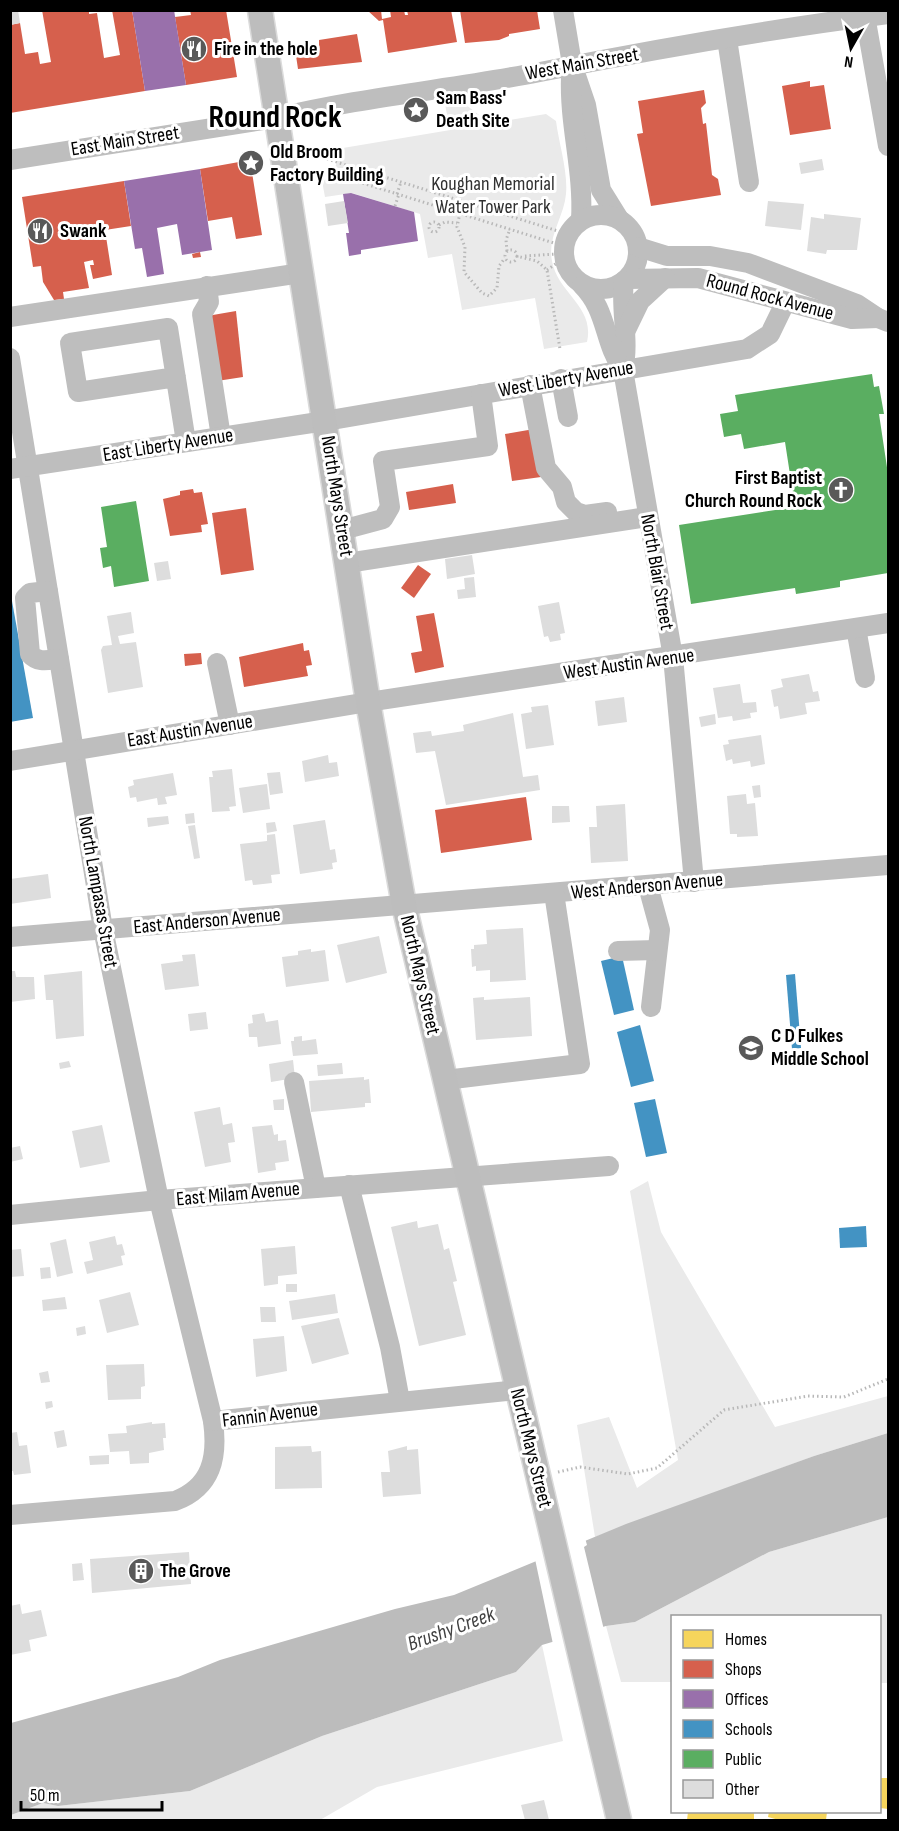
<svg xmlns="http://www.w3.org/2000/svg" width="899" height="1831" viewBox="0 0 899 1831" font-family="'Sofia Sans Condensed',sans-serif">
  <rect width="100%" height="100%" fill="#fff"/>
  <g fill="#eaeaea">
    <path d="M 461,101 L 479,115 L 480,120 L 449,125 L 445,104 Z"/>
    <path d="M 546,114 L 556,121 C 559,144 568,171 566,194 C 564,217 547,237 552,261 C 558,294 595,306 587,342 L 544,349 L 535,298 L 462,310 L 452,254 L 428,258 L 420,214 L 352,193 L 325,197 L 322,181 L 332,176 L 338,159 L 337,149 Z"/>
    <path d="M 648,1181 L 661,1232 L 775,1427 L 888,1396 L 888,1433 L 814,1456 L 595,1537 L 577,1425 L 609,1417 L 637,1488 L 678,1460 L 630,1191 Z"/>
    <path d="M 888,1517 L 888,1683 L 880,1683 L 880,1616 L 672,1616 L 672,1682 L 621,1682 L 606,1626 L 635,1622 L 769,1552 Z"/>
    <path d="M 542,1645 L 563,1741 L 377,1787 L 320,1820 L 11,1820 L 11,1815 L 43,1803 L 58,1806 L 190,1791 L 322,1736 L 516,1672 Z"/>
  </g>
  <path fill="#bcbcbc" d="M 888,1433 L 888,1517 L 769,1552 L 635,1622 L 606,1626 L 542,1645 L 516,1672 L 322,1736 L 190,1791 L 58,1806 L 43,1803 L 11,1815 L 11,1723 L 178,1677 L 220,1660 L 395,1609 L 454,1595 L 626,1524 L 814,1456 Z"/>
  <path fill="#fff" d="M 585,1538 L 587,1545 L 584,1547 L 604,1630 L 553,1644 L 535,1559 Z"/>
  <g fill="#f6d55c">
    <path d="M 880,1778 L 888,1778 L 888,1809 L 880,1808 Z"/>
    <path d="M 688,1812 L 744,1812 L 754,1813 L 754,1820 L 687,1820 Z"/>
    <path d="M 769,1812 L 827,1812 L 826,1820 L 779,1820 L 768,1817 Z"/>
  </g>
  <g fill="#d6604d">
    <path d="M 42,10 L 89,10 L 89,14 L 97,13 L 104,58 L 120,55 L 112,10 L 132,10 L 145,91 L 10,113 L 10,25 L 20,23 L 25,54 L 38,52 L 40,64 L 51,62 Z"/>
    <path d="M 190,10 L 226,10 L 237,77 L 186,85 L 175,17 L 191,15 Z"/>
    <path d="M 367,10 L 381,10 L 382,19 L 391,17 L 390,10 L 404,10 L 405,15 L 408,15 L 407,10 L 451,10 L 457,42 L 388,53 L 383,20 L 379,21 Z"/>
    <path d="M 460,10 L 537,10 L 540,29 L 509,34 L 509,36 L 499,40 L 465,43 Z"/>
    <path d="M 357,34 L 362,62 L 298,69 L 295,49 L 319,45 L 319,40 Z"/>
    <path d="M 810,81 L 810,87 L 824,85 L 831,129 L 790,135 L 782,86 Z"/>
    <path d="M 704,90 L 706,103 L 701,108 L 703,124 L 706,123 L 712,175 L 718,179 L 721,195 L 651,206 L 637,134 L 643,133 L 638,101 Z"/>
    <path d="M 250,160 L 262,235 L 236,239 L 232,217 L 208,221 L 200,169 Z"/>
    <path d="M 124,181 L 131,226 L 105,230 L 112,275 L 93,279 L 90,265 L 94,265 L 93,260 L 84,262 L 89,288 L 63,292 L 64,299 L 54,300 L 43,282 L 41,266 L 33,267 L 22,197 Z"/>
    <path d="M 200,252 L 201,257 L 193,258 L 192,254 Z"/>
    <path d="M 236,311 L 243,377 L 217,381 L 207,316 Z"/>
    <path d="M 534,429 L 541,477 L 512,481 L 505,434 Z"/>
    <path d="M 453,484 L 456,503 L 409,510 L 406,492 Z"/>
    <path d="M 193,489 L 194,493 L 202,492 L 208,524 L 201,525 L 202,532 L 170,536 L 163,499 L 180,495 L 180,491 Z"/>
    <path d="M 246,508 L 254,570 L 221,575 L 212,513 Z"/>
    <path d="M 418,565 L 431,574 L 414,598 L 401,588 Z"/>
    <path d="M 434,613 L 444,667 L 415,673 L 411,653 L 422,651 L 416,616 Z"/>
    <path d="M 303,643 L 304,651 L 309,650 L 312,665 L 306,666 L 308,676 L 244,687 L 239,657 Z"/>
    <path d="M 201,653 L 202,664 L 185,666 L 184,654 Z"/>
    <path d="M 526,797 L 532,840 L 441,853 L 435,810 Z"/>
  </g>
  <g fill="#9970ab">
    <path d="M 132,10 L 174,10 L 186,85 L 145,91 Z"/>
    <path d="M 200,169 L 212,250 L 182,255 L 177,224 L 157,228 L 164,274 L 147,277 L 142,248 L 135,249 L 124,181 Z"/>
    <path d="M 351,193 L 414,212 L 418,241 L 361,250 L 361,254 L 349,256 L 346,233 L 349,233 L 343,194 Z"/>
  </g>
  <g fill="#4393c3">
    <path d="M 10,590 L 33,718 L 10,722 Z"/>
    <path d="M 622,956 L 634,1010 L 614,1015 L 601,961 Z"/>
    <path d="M 795,974 L 801,1048 L 792,1049 L 786,975 Z"/>
    <path d="M 640,1025 L 654,1081 L 631,1087 L 617,1032 Z"/>
    <path d="M 655,1099 L 667,1153 L 646,1157 L 634,1103 Z"/>
    <path d="M 866,1226 L 867,1247 L 840,1248 L 839,1228 Z"/>
  </g>
  <g fill="#5aae61">
    <path d="M 872,374 L 874,387 L 879,386 L 884,414 L 879,414 L 888,474 L 888,573 L 840,581 L 840,587 L 796,594 L 795,588 L 691,604 L 679,525 L 795,507 L 785,442 L 744,449 L 741,434 L 724,437 L 720,414 L 738,411 L 735,395 Z"/>
    <path d="M 136,501 L 149,581 L 114,587 L 111,566 L 103,568 L 100,548 L 107,547 L 101,507 Z"/>
  </g>
  <g fill="#ddd">
    <path d="M 10,10 L 18,10 L 20,23 L 10,25 Z"/>
    <path d="M 822,159 L 824,170 L 801,174 L 799,163 Z"/>
    <path d="M 344,201 L 348,223 L 328,226 L 325,204 Z"/>
    <path d="M 768,201 L 804,204 L 801,230 L 765,226 Z"/>
    <path d="M 824,214 L 861,218 L 857,250 L 827,250 L 826,254 L 807,251 L 811,217 L 824,219 Z"/>
    <path d="M 472,555 L 475,574 L 447,579 L 445,559 Z"/>
    <path d="M 168,561 L 171,579 L 157,581 L 154,563 Z"/>
    <path d="M 474,577 L 476,597 L 458,599 L 457,590 L 465,589 L 464,578 Z"/>
    <path d="M 559,602 L 565,633 L 560,634 L 561,640 L 550,642 L 548,636 L 544,637 L 538,606 Z"/>
    <path d="M 131,612 L 134,633 L 118,636 L 120,644 L 136,642 L 143,687 L 108,693 L 101,650 L 103,646 L 112,645 L 107,616 Z"/>
    <path d="M 809,674 L 813,692 L 818,691 L 820,701 L 805,703 L 807,714 L 780,719 L 778,706 L 774,707 L 771,690 L 783,687 L 781,679 Z"/>
    <path d="M 740,684 L 743,703 L 756,702 L 757,712 L 750,713 L 751,718 L 733,721 L 732,716 L 718,718 L 713,688 Z"/>
    <path d="M 624,697 L 627,722 L 598,726 L 595,701 Z"/>
    <path d="M 548,705 L 554,745 L 526,749 L 521,714 L 532,712 L 531,707 Z"/>
    <path d="M 513,713 L 523,777 L 538,775 L 540,790 L 446,805 L 435,751 L 416,753 L 413,733 L 431,731 L 432,736 L 464,731 L 463,725 Z"/>
    <path d="M 715,714 L 716,724 L 701,727 L 699,717 Z"/>
    <path d="M 761,735 L 765,764 L 751,767 L 750,761 L 733,764 L 732,759 L 726,761 L 723,745 L 729,744 L 728,740 Z"/>
    <path d="M 328,755 L 329,763 L 337,762 L 339,776 L 305,782 L 302,761 Z"/>
    <path d="M 232,769 L 236,806 L 229,807 L 230,811 L 212,812 L 209,777 L 213,777 L 212,771 Z"/>
    <path d="M 280,772 L 283,793 L 270,795 L 267,773 Z"/>
    <path d="M 173,773 L 177,795 L 165,797 L 167,804 L 158,805 L 157,798 L 137,802 L 136,797 L 130,798 L 128,787 L 134,785 L 133,780 Z"/>
    <path d="M 267,784 L 270,809 L 243,813 L 239,788 Z"/>
    <path d="M 760,785 L 761,797 L 754,798 L 752,786 Z"/>
    <path d="M 746,794 L 747,804 L 755,803 L 758,836 L 737,837 L 737,834 L 730,834 L 727,796 Z"/>
    <path d="M 625,804 L 628,861 L 591,863 L 589,827 L 597,827 L 596,806 Z"/>
    <path d="M 552,806 L 569,806 L 570,822 L 552,823 Z"/>
    <path d="M 194,813 L 195,823 L 186,824 L 185,814 Z"/>
    <path d="M 168,816 L 169,824 L 148,827 L 147,818 Z"/>
    <path d="M 325,820 L 330,850 L 335,849 L 337,862 L 332,863 L 333,869 L 300,874 L 293,825 Z"/>
    <path d="M 275,822 L 277,831 L 267,833 L 266,823 Z"/>
    <path d="M 195,825 L 200,858 L 194,859 L 188,826 Z"/>
    <path d="M 275,834 L 280,874 L 271,875 L 272,883 L 253,885 L 252,880 L 245,881 L 240,844 L 267,841 L 267,835 Z"/>
    <path d="M 48,874 L 51,898 L 10,904 L 10,879 Z"/>
    <path d="M 523,928 L 526,980 L 490,982 L 490,970 L 476,971 L 476,966 L 472,967 L 471,949 L 474,949 L 474,945 L 487,944 L 486,930 Z"/>
    <path d="M 379,936 L 387,973 L 346,983 L 337,945 Z"/>
    <path d="M 311,949 L 311,952 L 325,950 L 329,981 L 286,987 L 282,957 L 298,955 L 298,951 Z"/>
    <path d="M 195,954 L 199,986 L 165,990 L 161,964 L 183,961 L 182,955 Z"/>
    <path d="M 10,971 L 15,971 L 16,977 L 34,977 L 35,999 L 10,1002 Z"/>
    <path d="M 82,971 L 84,1036 L 56,1039 L 53,1000 L 46,1000 L 44,975 Z"/>
    <path d="M 484,997 L 484,1000 L 530,997 L 532,1036 L 476,1040 L 473,998 Z"/>
    <path d="M 206,1012 L 208,1029 L 190,1031 L 188,1014 Z"/>
    <path d="M 264,1013 L 266,1022 L 278,1020 L 281,1044 L 258,1047 L 257,1037 L 249,1037 L 248,1024 L 253,1023 L 252,1015 Z"/>
    <path d="M 302,1036 L 302,1041 L 316,1039 L 318,1054 L 293,1056 L 291,1041 L 294,1041 L 294,1037 Z"/>
    <path d="M 293,1060 L 295,1078 L 271,1082 L 269,1064 Z"/>
    <path d="M 69,1061 L 71,1067 L 60,1069 L 59,1063 Z"/>
    <path d="M 342,1063 L 343,1074 L 318,1076 L 317,1065 Z"/>
    <path d="M 364,1077 L 364,1080 L 369,1079 L 371,1103 L 365,1103 L 365,1107 L 311,1112 L 309,1081 Z"/>
    <path d="M 284,1099 L 284,1110 L 274,1110 L 273,1100 Z"/>
    <path d="M 220,1107 L 223,1125 L 232,1123 L 235,1142 L 228,1143 L 231,1162 L 205,1167 L 194,1112 Z"/>
    <path d="M 102,1125 L 110,1162 L 80,1168 L 72,1131 Z"/>
    <path d="M 272,1125 L 274,1135 L 278,1134 L 278,1141 L 286,1140 L 289,1161 L 275,1163 L 276,1170 L 258,1173 L 252,1127 Z"/>
    <path d="M 20,1146 L 23,1159 L 10,1162 L 10,1148 Z"/>
    <path d="M 417,1221 L 418,1228 L 438,1224 L 444,1250 L 449,1248 L 457,1281 L 453,1282 L 466,1335 L 419,1346 L 391,1227 Z"/>
    <path d="M 115,1236 L 117,1245 L 122,1244 L 125,1255 L 121,1256 L 123,1265 L 87,1274 L 84,1262 L 93,1260 L 89,1242 Z"/>
    <path d="M 66,1239 L 73,1273 L 57,1277 L 50,1243 Z"/>
    <path d="M 295,1246 L 297,1274 L 278,1276 L 278,1284 L 264,1286 L 261,1249 Z"/>
    <path d="M 21,1249 L 24,1276 L 10,1277 L 10,1250 Z"/>
    <path d="M 50,1267 L 51,1278 L 41,1279 L 40,1268 Z"/>
    <rect x="286" y="1284" width="11" height="8"/>
    <path d="M 130,1292 L 139,1325 L 107,1333 L 99,1300 Z"/>
    <path d="M 335,1294 L 338,1313 L 292,1320 L 289,1301 Z"/>
    <path d="M 65,1297 L 67,1309 L 43,1311 L 42,1300 Z"/>
    <path d="M 260,1307 L 275,1307 L 276,1322 L 261,1322 Z"/>
    <path d="M 339,1318 L 349,1354 L 312,1364 L 301,1326 Z"/>
    <path d="M 85,1326 L 86,1334 L 77,1336 L 76,1328 Z"/>
    <path d="M 284,1336 L 287,1371 L 256,1377 L 253,1339 Z"/>
    <path d="M 144,1364 L 145,1386 L 141,1387 L 141,1399 L 108,1400 L 106,1365 Z"/>
    <path d="M 48,1371 L 50,1382 L 41,1383 L 39,1373 Z"/>
    <path d="M 52,1401 L 53,1407 L 46,1409 L 45,1402 Z"/>
    <path d="M 152,1422 L 152,1424 L 165,1423 L 166,1438 L 163,1438 L 164,1450 L 149,1453 L 149,1463 L 130,1464 L 129,1451 L 110,1452 L 108,1434 L 127,1433 L 126,1426 Z"/>
    <path d="M 64,1430 L 67,1446 L 57,1448 L 54,1432 Z"/>
    <path d="M 17,1432 L 19,1446 L 27,1445 L 31,1473 L 14,1475 L 13,1471 L 10,1471 L 10,1433 Z"/>
    <path d="M 311,1446 L 312,1452 L 321,1451 L 322,1488 L 275,1489 L 275,1447 Z"/>
    <path d="M 407,1446 L 407,1450 L 418,1449 L 421,1494 L 383,1497 L 381,1472 L 390,1472 L 388,1451 Z"/>
    <path d="M 109,1455 L 109,1464 L 90,1465 L 89,1456 Z"/>
    <path d="M 189,1552 L 191,1584 L 92,1593 L 90,1559 Z"/>
    <path d="M 82,1563 L 84,1580 L 73,1581 L 72,1564 Z"/>
    <path d="M 20,1604 L 22,1614 L 41,1610 L 47,1636 L 29,1640 L 31,1651 L 10,1655 L 10,1606 Z"/>
    <path d="M 544,1800 L 549,1820 L 525,1820 L 521,1805 Z"/>
  </g>
  <g fill="none" stroke-linecap="round" stroke-linejoin="round">
    <g stroke="#dbdbdb" stroke-width="27">
      <path id="major" d="M 260,10 L 368,702 L 404,905 L 619,1820"/>
    </g>
    <g stroke="#b8b8b8" stroke-width="3" stroke-dasharray="1.5 3" stroke-linecap="butt">
      <path d="M 327,159 L 561,232"/>
      <path d="M 324,171 L 557,244"/>
      <path d="M 397,194 L 401,182"/>
      <path d="M 395,206 L 399,194"/>
      <path d="M 457,213 L 461,201"/>
      <path d="M 460,213 L 457,227 L 465,247 L 464,272 L 482,293 L 489,296 L 497,288 L 499,266 L 505,258"/>
      <circle cx="434" cy="227" r="5"/>
      <path d="M 439,225 L 445,222 L 457,223"/>
      <circle cx="511" cy="256" r="6"/>
      <path d="M 507,251 L 506,240 L 510,229"/>
      <path d="M 516,256 L 537,261 L 547,270 L 560,349"/>
      <path d="M 525,256 L 556,254"/>
      <path d="M 547,270 L 557,263"/>
      <path d="M 558,1472 L 580,1467 L 628,1474 L 657,1468 L 724,1410 L 808,1396 L 844,1397 L 888,1379"/>
    </g>
    <g stroke="#bebebe" stroke-width="20">
      <path d="M 563,10 L 572,64 L 586,105 L 601,190 L 619,219"/>
      <path d="M 864,10 L 888,146"/>
      <path d="M 727,39 L 749,182"/>
      <path d="M 571,76 C 569,125 584,171 581,220"/>
      <path d="M 10,160 L 276,118 C 363,97 452,89 540,72 C 655,49 772,29 888,14"/>
      <circle cx="601" cy="252" r="37"/>
      <path d="M 638,247 L 667,256 L 710,256 L 748,263 L 857,304 L 878,318 L 888,322"/>
      <path d="M 627,279 L 698,278 L 852,319 L 878,318"/>
      <path d="M 624,281 C 620,311 630,340 623,370 L 673,657 L 694,882"/>
      <path d="M 582,285 C 608,311 603,341 623,370"/>
      <path d="M 207,286 L 209,302 L 202,314 L 221,437"/>
      <path d="M 10,317 L 301,273"/>
      <path d="M 625,332 L 640,301 L 665,278"/>
      <path d="M 10,358 L 103,929 L 159,1200 L 213,1421 C 218,1457 212,1487 175,1501 L 10,1515"/>
      <path d="M 176,377 L 78,392 L 70,343 L 168,328 L 186,442"/>
      <path d="M 561,379 L 568,417"/>
      <path d="M 530,385 L 546,468 L 562,487 L 566,502 L 576,512 L 585,515 L 607,512"/>
      <path d="M 10,469 L 325,421 L 747,349 L 770,334 L 785,303"/>
      <path d="M 342,530 L 383,519 L 390,507 L 383,461 L 488,446 L 481,394"/>
      <path d="M 347,563 L 647,517"/>
      <path d="M 48,591 L 30,593 L 25,598 L 30,654 C 38,663 48,660 59,659"/>
      <path d="M 856,628 L 865,678"/>
      <path d="M 217,663 L 230,725"/>
      <path d="M 10,761 L 368,702 L 888,623"/>
      <path d="M 648,886 L 660,930 L 651,1007"/>
      <path d="M 10,937 L 888,865"/>
      <path d="M 618,951 L 657,950"/>
      <path d="M 445,1080 L 580,1064 L 554,893"/>
      <path d="M 294,1082 L 316,1188"/>
      <path d="M 349,1185 L 390,1347 L 400,1401"/>
      <path d="M 10,1215 L 159,1200 L 609,1166"/>
      <path d="M 213,1421 L 517,1390"/>
    </g>
    <use href="#major" stroke="#bdbdbd" stroke-width="24"/>
  </g>
  <defs>
    <g id="restaurant-disc" transform="scale(1.35)"><circle r="9.5" fill="#595959" stroke="#fff"/><path d="M-5-6h1v4h1v-4h1v4h1v-4h1v5L-1.5 .5V6h-2V.5L-5-1ZM5-6V6H3V1.5H1.5Q1.5-4 5-6Z" fill="#fff"/></g>
    <g id="sight-disc" transform="scale(1.35)"><circle r="9.5" fill="#595959" stroke="#fff"/><path d="M0-6L1.8-2.2L6-1.7L2.9 1.2L3.7 5.4L0 3.3L-3.7 5.4L-2.9 1.2L-6-1.7L-1.8-2.2Z" fill="#fff"/></g>
    <g id="church-disc" transform="scale(1.35)"><circle r="9.5" fill="#595959" stroke="#fff"/><path d="M-1.2-6h2.4v3.5h3.3v2.4h-3.3V6h-2.4V-.1h-3.3v-2.4h3.3Z" fill="#fff"/></g>
    <g id="school-disc" transform="scale(1.35)"><circle r="9.5" fill="#595959" stroke="#fff"/><path d="M0-5L7-2L0 1L-7-2ZM-4 1L0 2.5L4 1V4Q0 6-4 4Z" fill="#fff"/></g>
    <g id="building-disc" transform="scale(1.35)"><circle r="9.5" fill="#595959" stroke="#fff"/><path d="M-4-6H4V6H1V3H-1V6H-4ZM-2.5-4.3h1.7v1.8h-1.7ZM.8-4.3h1.7v1.8H.8ZM-2.5-1h1.7V.8h-1.7ZM.8-1h1.7V.8H.8Z" fill="#fff"/></g>
  </defs>
  <g fill-rule="evenodd">
    <use href="#restaurant-disc" x="194" y="49"/>
    <use href="#sight-disc" x="416" y="110"/>
    <use href="#sight-disc" x="251" y="163"/>
    <use href="#restaurant-disc" x="40" y="231"/>
    <use href="#church-disc" x="841" y="490"/>
    <use href="#school-disc" x="751" y="1048"/>
    <use href="#building-disc" x="141" y="1571"/>
  </g>
  <g text-anchor="middle" dominant-baseline="central" stroke-width="6" stroke-linejoin="round" paint-order="stroke">
    <g font-size="20" font-weight="bold" fill="#000" stroke="#fff" text-anchor="start">
      <text x="214" y="49">Fire in the hole</text>
      <text x="436" y="98">Sam Bass'<tspan x="436" dy="23">Death Site</tspan></text>
      <text x="270" y="152">Old Broom<tspan x="270" dy="23">Factory Building</tspan></text>
      <text x="60" y="231">Swank</text>
      <text x="822" y="478" text-anchor="end">First Baptist<tspan x="822" dy="23">Church Round Rock</tspan></text>
      <text x="771" y="1036">C D Fulkes<tspan x="771" dy="23">Middle School</tspan></text>
      <text x="160" y="1571">The Grove</text>
    </g>
    <g font-size="20" fill="#000" stroke="#fff">
      <text transform="translate(582 64) rotate(-10)">West Main Street</text>
      <text transform="translate(125 141) rotate(-9)">East Main Street</text>
      <text transform="translate(770 297) rotate(15)">Round Rock Avenue</text>
      <text transform="translate(566 379) rotate(-10)">West Liberty Avenue</text>
      <text transform="translate(168 445) rotate(-9)">East Liberty Avenue</text>
      <text transform="translate(337 496) rotate(81)">North Mays Street</text>
      <text transform="translate(657 572) rotate(80)">North Blair Street</text>
      <text transform="translate(629 664) rotate(-8)">West Austin Avenue</text>
      <text transform="translate(190 731) rotate(-9)">East Austin Avenue</text>
      <text transform="translate(647 886) rotate(-5)">West Anderson Avenue</text>
      <text transform="translate(98 892) rotate(80)">North Lampasas Street</text>
      <text transform="translate(207 921) rotate(-5)">East Anderson Avenue</text>
      <text transform="translate(420 975) rotate(77)">North Mays Street</text>
      <text transform="translate(238 1194) rotate(-5)">East Milam Avenue</text>
      <text transform="translate(270 1415) rotate(-7)">Fannin Avenue</text>
      <text transform="translate(531 1448) rotate(76)">North Mays Street</text>
    </g>
    <g font-size="20" fill="#303030" stroke="#fff">
      <text x="493" y="184">Koughan Memorial<tspan x="493" dy="23">Water Tower Park</tspan></text>
    </g>
    <g font-size="21" font-style="italic" fill="#414141" stroke="#fff">
      <text transform="translate(451 1629) rotate(-20)">Brushy Creek</text>
    </g>
    <g font-size="32" font-weight="bold" fill="#000" stroke="#fff">
      <text x="275" y="117">Round Rock</text>
    </g>
  </g>
  <rect width="899" height="1831" fill="none" stroke="#000000" stroke-width="24"/>
  <rect x="671" y="1615" width="210" height="198" fill="#ffffff" stroke="#999999" stroke-width="1.5"/>
  <rect x="683" y="1630" width="30" height="18" fill="#f6d55c" stroke="#999999" stroke-width="1.5"/>
  <text x="725" y="1645" font-size="18" fill="#000000">Homes</text>
  <rect x="683" y="1660" width="30" height="18" fill="#d6604d" stroke="#999999" stroke-width="1.5"/>
  <text x="725" y="1675" font-size="18" fill="#000000">Shops</text>
  <rect x="683" y="1690" width="30" height="18" fill="#9970ab" stroke="#999999" stroke-width="1.5"/>
  <text x="725" y="1705" font-size="18" fill="#000000">Offices</text>
  <rect x="683" y="1720" width="30" height="18" fill="#4393c3" stroke="#999999" stroke-width="1.5"/>
  <text x="725" y="1735" font-size="18" fill="#000000">Schools</text>
  <rect x="683" y="1750" width="30" height="18" fill="#5aae61" stroke="#999999" stroke-width="1.5"/>
  <text x="725" y="1765" font-size="18" fill="#000000">Public</text>
  <rect x="683" y="1780" width="30" height="18" fill="#dddddd" stroke="#999999" stroke-width="1.5"/>
  <text x="725" y="1795" font-size="18" fill="#000000">Other</text>
  <g transform="translate(851 48) rotate(189)" stroke="#ffffff" stroke-width="4.5" paint-order="stroke">
  <path d="M0-4.5L10 22L0 15L-10 22Z" fill="#000000"/>
  <text y="-9" font-size="16" font-weight="bold" text-anchor="middle" fill="#000000">N</text>
  </g>
  <path d="M21 1801v9h141v-9" fill="none" stroke="#000000" stroke-width="3"/>
  <text x="30" y="1801" font-size="18" fill="#000000" stroke="#ffffff" stroke-width="4.5" paint-order="stroke">50 m</text>
</svg>
